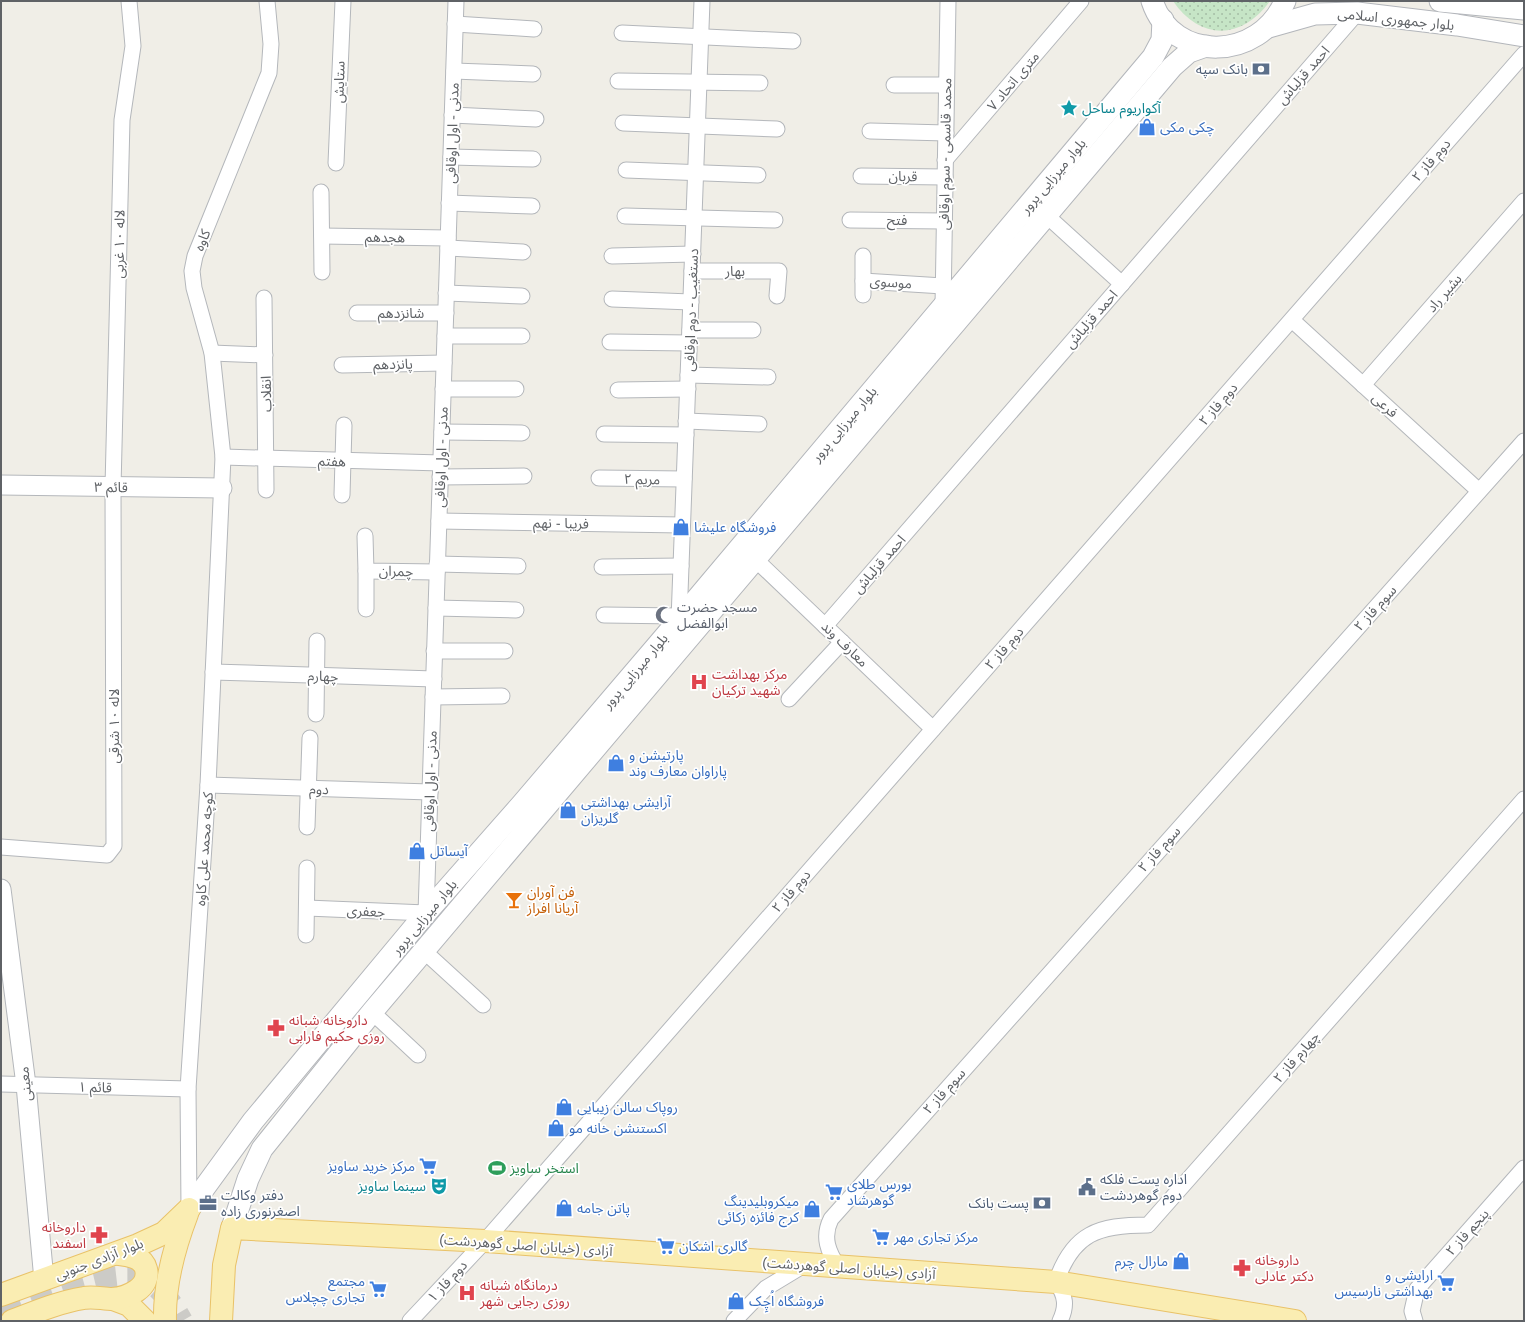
<svg xmlns="http://www.w3.org/2000/svg" width="1525" height="1322" viewBox="0 0 1525 1322" font-family="Arial,'Noto Sans Arabic',sans-serif">
  <defs>
    <pattern id="grass-dots" width="8" height="8" patternUnits="userSpaceOnUse"><rect width="8" height="8" fill="#c6e5c6"/><path d="M2 2h.1M6 6h.1" fill="none" stroke="#a4bda5" stroke-width="1.8" stroke-linecap="round"/></pattern>
  </defs>
  <rect width="100%" height="100%" fill="#f0eee7"/>
  <path fill="url(#grass-dots)" d="M 1173,1 L 1270,1 C 1242,40 1200,41 1173,1 Z"/>
  <g fill="none" stroke-linecap="round" stroke-linejoin="round">
    <path stroke="#cccbc7" stroke-width="22" stroke-dasharray="22 11" stroke-linecap="butt" d="M 1,1313 C 32,1302 117,1265 146,1280 C 163,1289 173,1305 182,1321"/>
    <g stroke="#b4b7bb" stroke-width="17">
      <g id="minor">
        <path d="M 455,24 L 534,29"/>
        <path d="M 622,33 L 793,41"/>
        <path d="M 454,71 L 533,74"/>
        <path d="M 618,81 L 760,83"/>
        <path d="M 894,85 L 946,85"/>
        <path d="M 452,115 L 536,119"/>
        <path d="M 623,123 L 777,129"/>
        <path d="M 870,131 L 946,133"/>
        <path d="M 451,157 L 533,159"/>
        <path d="M 945,160 L 1081,1"/>
        <path d="M 336,163 L 343,1"/>
        <path d="M 626,170 L 758,175"/>
        <path d="M 861,176 L 945,177"/>
        <path d="M 321,192 L 322,272"/>
        <path d="M 449,203 L 532,206"/>
        <path d="M 1046,215 L 1122,284"/>
        <path d="M 625,216 L 775,220"/>
        <path d="M 850,220 L 944,221"/>
        <path d="M 322,236 L 448,238"/>
        <path d="M 448,248 L 523,252"/>
        <path d="M 612,256 L 693,254"/>
        <path d="M 863,256 L 863,281 L 943,286"/>
        <path d="M 692,271 L 779,271 L 777,296"/>
        <path d="M 446,293 L 522,296"/>
        <path d="M 863,295 L 863,281"/>
        <path d="M 264,298 L 266,490"/>
        <path d="M 612,299 L 691,302"/>
        <path d="M 943,307 L 948,1"/>
        <path d="M 357,313 L 446,313"/>
        <path d="M 1292,320 L 1479,491"/>
        <path d="M 690,330 L 753,330"/>
        <path d="M 445,336 L 522,336"/>
        <path d="M 610,342 L 689,343"/>
        <path d="M 212,353 L 265,355"/>
        <path d="M 342,365 L 444,363"/>
        <path d="M 688,375 L 768,377"/>
        <path d="M 1363,385 L 1524,201"/>
        <path d="M 443,389 L 516,389"/>
        <path d="M 618,390 L 688,389"/>
        <path d="M 686,421 L 759,424"/>
        <path d="M 442,432 L 522,433"/>
        <path d="M 604,434 L 686,435"/>
        <path d="M 223,457 L 441,463"/>
        <path d="M 440,477 L 524,476"/>
        <path d="M 599,478 L 684,479"/>
        <path d="M 342,495 L 344,425"/>
        <path d="M 439,521 L 682,525"/>
        <path d="M 365,536 L 366,571 L 437,572"/>
        <path d="M 756,560 L 933,729"/>
        <path d="M 437,564 L 518,566"/>
        <path d="M 602,567 L 681,566"/>
        <path d="M 436,608 L 516,610"/>
        <path d="M 366,609 L 366,571"/>
        <path d="M 604,615 L 679,616"/>
        <path d="M 679,620 L 702,1"/>
        <path d="M 825,626 L 1357,13"/>
        <path d="M 434,651 L 505,651"/>
        <path d="M 213,672 L 434,679"/>
        <path d="M 433,697 L 502,696"/>
        <path d="M 789,699 L 842,642"/>
        <path d="M 316,714 L 317,641"/>
        <path d="M 208,785 L 430,792"/>
        <path d="M 307,827 L 310,738"/>
        <path d="M 1,847 L 107,855 L 114,846 L 113,487 L 122,120 L 133,46 L 129,1"/>
        <path d="M 307,908 L 426,913 L 456,1"/>
        <path d="M 306,935 L 307,868"/>
        <path d="M 425,952 L 483,1005"/>
        <path d="M 372,1012 L 418,1055"/>
        <path d="M 1,1084 L 188,1089"/>
        <path d="M 189,1209 L 188,1089 L 208,785 L 223,457 L 212,353 L 194,288 L 192,271 L 195,256 L 269,73 L 271,44 L 267,1"/>
        <path d="M 839,1268 C 828,1252 822,1237 831,1219 L 1524,441"/>
        <path d="M 410,1321 L 485,1241 L 1524,54"/>
        <path d="M 734,1321 L 766,1288 L 804,1265"/>
        <path d="M 1060,1321 C 1067,1306 1066,1296 1056,1282 C 1073,1233 1098,1225 1148,1225 L 1524,799"/>
        <path d="M 1415,1321 L 1412,1311 L 1417,1289 L 1524,1168"/>
      </g>
    </g>
    <g stroke="#b4b7bb" stroke-width="21">
      <g id="tertiary">
        <path d="M 1,485 L 222,488"/>
        <path d="M 1,889 L 26,1085 L 44,1280"/>
      </g>
    </g>
    <g stroke="#b3b6bb" stroke-width="23">
      <g id="secondary">
        <path d="M 1152,1 C 1173,64 1260,61 1285,1"/>
        <path d="M 1440,1 L 1524,9"/>
        <path d="M 1269,27 L 1315,14 L 1357,13 L 1457,25 L 1524,36"/>
        <path d="M 189,1209 L 253,1121 L 426,913 L 522,804 L 679,620 L 1153,57 L 1162,40 L 1163,20"/>
        <path d="M 232,1228 L 248,1179 L 262,1149 L 372,1012 L 1172,67 L 1189,52 L 1206,46"/>
      </g>
    </g>
    <g stroke="#e9c268" stroke-width="24">
      <g id="primary">
        <path d="M 1,1295 L 138,1245 L 164,1233 L 189,1209"/>
        <path d="M 113,1299 L 129,1305 L 145,1321"/>
        <path d="M 12,1321 C 35,1312 59,1302 84,1298 C 93,1296 103,1299 112,1299 C 127,1298 151,1288 146,1269 C 143,1257 130,1255 119,1254"/>
        <path d="M 165,1321 C 164,1284 174,1248 187,1214"/>
        <path d="M 221,1321 L 224,1265 L 232,1228 L 485,1241 L 1056,1282 L 1295,1321"/>
      </g>
    </g>
    <use href="#minor" stroke="#fff" stroke-width="15"/>
    <use href="#tertiary" stroke="#fff" stroke-width="19"/>
    <use href="#secondary" stroke="#fff" stroke-width="21"/>
    <use href="#primary" stroke="#faedb2" stroke-width="22"/>
  </g>
  <defs>
    <g id="bank-bare" transform="scale(1.38)"><path d="M-6-4H6V4H-6ZM0-2.3a2.3 2.3 0 1 0 0 4.6a2.3 2.3 0 1 0 0-4.6Z" fill="#5c6f8a" stroke="#fff" stroke-width="2.5" paint-order="stroke"/></g>
    <g id="sight-bare" transform="scale(1.38)"><path d="M0-6L1.8-2.2L6-1.7L2.9 1.2L3.7 5.4L0 3.3L-3.7 5.4L-2.9 1.2L-6-1.7L-1.8-2.2Z" fill="#0f9aa8" stroke="#fff" stroke-width="2.5" paint-order="stroke"/></g>
    <g id="shop-bare" transform="scale(1.38)"><path d="M-5-2.5h2.3a2.7 3.5 0 0 1 5.4 0H5L5.5 6h-11ZM-1.5-2.5h3a1.5 2.3 0 0 0-3 0Z" fill="#3f7fe0" stroke="#fff" stroke-width="2.5" paint-order="stroke"/></g>
    <g id="mosque-bare" transform="scale(1.38)"><path d="M3.5-4.9A6 6 0 1 0 3.5 4.9A5 5 0 1 1 3.5-4.9Z" fill="#6b7280" stroke="#fff" stroke-width="2.5" paint-order="stroke"/></g>
    <g id="hospital-bare" transform="scale(1.38)"><path d="M-5-5h3v3.5h4V-5h3V5h-3V1.5h-4V5h-3Z" fill="#e0444e" stroke="#fff" stroke-width="2.5" paint-order="stroke"/></g>
    <g id="bar-bare" transform="scale(1.38)"><path d="M-6-5H6L.8 .8V4.5H3.5V6h-7V4.5H-.8V.8Z" fill="#e8710a" stroke="#fff" stroke-width="2.5" paint-order="stroke"/></g>
    <g id="pharmacy-bare" transform="scale(1.38)"><path d="M-2-6h4v4h4v4h-4v4h-4v-4h-4v-4h4Z" fill="#e0444e" stroke="#fff" stroke-width="2.5" paint-order="stroke"/></g>
    <g id="supermarket-bare" transform="scale(1.38)"><path d="M-6-5.5h2.5l.6 2H6L4.5 2H-2.5L-4.4-4H-6ZM-1.5 3.2a1.3 1.3 0 1 0 .1 0ZM3 3.2a1.3 1.3 0 1 0 .1 0Z" fill="#3f7fe0" stroke="#fff" stroke-width="2.5" paint-order="stroke"/></g>
    <g id="stadium-bare" transform="scale(1.38)"><path d="M0-5a6.5 5 0 1 0 0 10a6.5 5 0 1 0 0-10ZM-3.5-1.8h7v3.6h-7Z" fill="#2e9e5b" stroke="#fff" stroke-width="2.5" paint-order="stroke"/></g>
    <g id="theatre-bare" transform="scale(1.38)"><path d="M-5-5.5Q0-4 5-5.5V0Q5 5 0 6Q-5 5-5 0ZM-3.3-2.5H-1v1.5H-3.3ZM1-2.5H3.3v1.5H1ZM-2.8 1Q0 5.5 2.8 1Z" fill="#0f9aa8" stroke="#fff" stroke-width="2.5" paint-order="stroke"/></g>
    <g id="civic-bare" transform="scale(1.38)"><path d="M-.6-6.5H3V-4.5H.6V-3L4-1V1h2V6H-6V1h2V-1L-.6-3ZM-1.2 2.5V6h2.4V2.5Z" fill="#5c6f8a" stroke="#fff" stroke-width="2.5" paint-order="stroke"/></g>
    <g id="office-bare" transform="scale(1.38)"><path d="M-6-3h4V-5.5h4V-3h4V5H-6ZM-1-4.5V-3h2v-1.5ZM-6 0V1H6V0Z" fill="#5c6f8a" stroke="#fff" stroke-width="2.5" paint-order="stroke"/></g>
  </defs>
  <g fill-rule="evenodd">
    <use href="#bank-bare" x="1261" y="69"/>
    <use href="#sight-bare" x="1069" y="108"/>
    <use href="#shop-bare" x="1147" y="127"/>
    <use href="#shop-bare" x="681" y="527"/>
    <use href="#mosque-bare" x="664" y="615"/>
    <use href="#hospital-bare" x="699" y="682"/>
    <use href="#shop-bare" x="616" y="763"/>
    <use href="#shop-bare" x="568" y="810"/>
    <use href="#shop-bare" x="417" y="851"/>
    <use href="#bar-bare" x="514" y="900"/>
    <use href="#pharmacy-bare" x="276" y="1028"/>
    <use href="#shop-bare" x="564" y="1107"/>
    <use href="#shop-bare" x="556" y="1128"/>
    <use href="#supermarket-bare" x="428" y="1166"/>
    <use href="#stadium-bare" x="497" y="1168"/>
    <use href="#theatre-bare" x="439" y="1186"/>
    <use href="#civic-bare" x="1087" y="1187"/>
    <use href="#supermarket-bare" x="834" y="1192"/>
    <use href="#office-bare" x="208" y="1203"/>
    <use href="#bank-bare" x="1042" y="1203"/>
    <use href="#shop-bare" x="564" y="1208"/>
    <use href="#shop-bare" x="812" y="1209"/>
    <use href="#pharmacy-bare" x="99" y="1235"/>
    <use href="#supermarket-bare" x="881" y="1237"/>
    <use href="#supermarket-bare" x="666" y="1246"/>
    <use href="#shop-bare" x="1181" y="1261"/>
    <use href="#pharmacy-bare" x="1242" y="1268"/>
    <use href="#supermarket-bare" x="1446" y="1283"/>
    <use href="#supermarket-bare" x="378" y="1289"/>
    <use href="#hospital-bare" x="467" y="1293"/>
    <use href="#shop-bare" x="736" y="1301"/>
  </g>
  <g text-anchor="middle" dominant-baseline="central" stroke-width="3.5" stroke-linejoin="round" paint-order="stroke">
    <g font-size="14" fill="#5f6266" stroke="#fff">
      <text transform="translate(1396 19) rotate(6)">بلوار جمهوری اسلامی</text>
      <text transform="translate(1303 75) rotate(-49)">احمد قزلباش</text>
      <text transform="translate(1013 81) rotate(-50)">۷ متری اتحاد</text>
      <text transform="translate(339 82) rotate(-88)">ستایش</text>
      <text transform="translate(452 133) rotate(-88)">مدنی - اول اوقافی</text>
      <text transform="translate(945 154) rotate(-89)">محمد قاسمی - سوم اوقافی</text>
      <text transform="translate(1431 160) rotate(-49)">دوم فاز ۲</text>
      <text transform="translate(903 176) rotate(1)">قربان</text>
      <text transform="translate(1053 176) rotate(-50)">بلوار میرزایی پرور</text>
      <text x="897" y="220">فتح</text>
      <text transform="translate(385 237) rotate(1)">هجدهم</text>
      <text transform="translate(202 240) rotate(-68)">کاوه</text>
      <text transform="translate(119 244) rotate(-89)">لاله ۱۰ غربی</text>
      <text x="735" y="271">بهار</text>
      <text transform="translate(891 282) rotate(4)">موسوی</text>
      <text transform="translate(1444 293) rotate(-49)">بشیر راد</text>
      <text transform="translate(691 310) rotate(-88)">دستغیب - دوم اوقافی</text>
      <text x="401" y="313">شانزدهم</text>
      <text transform="translate(1091 319) rotate(-49)">احمد قزلباش</text>
      <text transform="translate(393 364) rotate(-1)">پانزدهم</text>
      <text transform="translate(266 394) rotate(-91)">انقلاب</text>
      <text transform="translate(1218 404) rotate(-49)">دوم فاز ۲</text>
      <text transform="translate(1385 405) rotate(42)">فرعی</text>
      <text transform="translate(844 424) rotate(-50)">بلوار میرزایی پرور</text>
      <text transform="translate(441 457) rotate(-88)">مدنی - اول اوقافی</text>
      <text transform="translate(332 461) rotate(2)">هفتم</text>
      <text transform="translate(642 479) rotate(1)">مریم ۲</text>
      <text transform="translate(111 487) rotate(1)">قائم ۳</text>
      <text transform="translate(561 523) rotate(1)">فریبا - نهم</text>
      <text transform="translate(879 564) rotate(-49)">احمد قزلباش</text>
      <text transform="translate(396 571) rotate(1)">چمران</text>
      <text transform="translate(1375 608) rotate(-48)">سوم فاز ۲</text>
      <text transform="translate(845 644) rotate(44)">معارف وند</text>
      <text transform="translate(1004 648) rotate(-49)">دوم فاز ۲</text>
      <text transform="translate(635 671) rotate(-50)">بلوار میرزایی پرور</text>
      <text transform="translate(323 676) rotate(2)">چهارم</text>
      <text transform="translate(114 726) rotate(-90)">لاله ۱۰ شرقی</text>
      <text transform="translate(430 781) rotate(-88)">مدنی - اول اوقافی</text>
      <text transform="translate(319 789) rotate(2)">دوم</text>
      <text transform="translate(204 849) rotate(-86)">کوچه محمد علی کاوه</text>
      <text transform="translate(1159 849) rotate(-48)">سوم فاز ۲</text>
      <text transform="translate(791 891) rotate(-49)">دوم فاز ۲</text>
      <text transform="translate(366 911) rotate(3)">جعفری</text>
      <text transform="translate(424 917) rotate(-50)">بلوار میرزایی پرور</text>
      <text transform="translate(1296 1057) rotate(-49)">چهارم فاز ۲</text>
      <text transform="translate(25 1084) rotate(-96)">معینی</text>
      <text transform="translate(95 1087) rotate(2)">قائم ۱</text>
      <text transform="translate(944 1091) rotate(-48)">سوم فاز ۲</text>
      <text transform="translate(1467 1232) rotate(-48)">پنجم فاز ۲</text>
      <text transform="translate(526 1245) rotate(4)">آزادی (خیابان اصلی گوهردشت)</text>
      <text transform="translate(99 1259) rotate(-21)">بلوار آزادی جنوبی</text>
      <text transform="translate(849 1268) rotate(4)">آزادی (خیابان اصلی گوهردشت)</text>
      <text transform="translate(447 1281) rotate(-47)">دوم فاز ۱</text>
    </g>
    <g font-size="14" fill="#4e5e75" stroke="#fff" text-anchor="end">
      <text x="1248" y="69">بانک سپه</text>
      <text x="1100" y="1179" text-anchor="start">اداره پست فلکه<tspan x="1100" dy="16">دوم گوهردشت</tspan></text>
      <text x="221" y="1195" text-anchor="start">دفتر وکالت<tspan x="221" dy="16">اصغرنوری زاده</tspan></text>
      <text x="1029" y="1203">پست بانک</text>
    </g>
    <g font-size="14" fill="#0d838f" stroke="#fff" text-anchor="start">
      <text x="1082" y="108">آکواریوم ساحل</text>
      <text x="426" y="1186" text-anchor="end">سینما ساویز</text>
    </g>
    <g font-size="14" fill="#366cbe" stroke="#fff" text-anchor="start">
      <text x="1160" y="127">چکی مکی</text>
      <text x="694" y="527">فروشگاه علیشا</text>
      <text x="629" y="755">پارتیشن و<tspan x="629" dy="16">پاراوان معارف وند</tspan></text>
      <text x="581" y="802">آرایشی بهداشتی<tspan x="581" dy="16">گلریزان</tspan></text>
      <text x="430" y="851">آیساتل</text>
      <text x="577" y="1107">روپاک سالن زیبایی</text>
      <text x="569" y="1128">اکستنشن خانه مو</text>
      <text x="415" y="1166" text-anchor="end">مرکز خرید ساویز</text>
      <text x="847" y="1184">بورس طلای<tspan x="847" dy="16">گوهرشاد</tspan></text>
      <text x="799" y="1201" text-anchor="end">میکروبلیدینگ<tspan x="799" dy="16">کرج فائزه زکائی</tspan></text>
      <text x="577" y="1208">پاتن جامه</text>
      <text x="894" y="1237">مرکز تجاری مهر</text>
      <text x="679" y="1246">گالری اشکان</text>
      <text x="1168" y="1261" text-anchor="end">مارال چرم</text>
      <text x="1433" y="1275" text-anchor="end">ارایشی و<tspan x="1433" dy="16">بهداشتی نارسیس</tspan></text>
      <text x="365" y="1281" text-anchor="end">مجتمع<tspan x="365" dy="16">تجاری چچلاس</tspan></text>
      <text x="749" y="1301">فروشگاه اُچِک</text>
    </g>
    <g font-size="14" fill="#5b616d" stroke="#fff" text-anchor="start">
      <text x="677" y="607">مسجد حضرت<tspan x="677" dy="16">ابوالفضل</tspan></text>
    </g>
    <g font-size="14" fill="#be3a42" stroke="#fff" text-anchor="start">
      <text x="712" y="674">مرکز بهداشت<tspan x="712" dy="16">شهید ترکیان</tspan></text>
      <text x="289" y="1020">داروخانه شبانه<tspan x="289" dy="16">روزی حکیم فارابی</tspan></text>
      <text x="86" y="1227" text-anchor="end">داروخانه<tspan x="86" dy="16">اسفند</tspan></text>
      <text x="1255" y="1260">داروخانه<tspan x="1255" dy="16">دکتر عادلی</tspan></text>
      <text x="480" y="1285">درمانگاه شبانه<tspan x="480" dy="16">روزی رجایی شهر</tspan></text>
    </g>
    <g font-size="14" fill="#c56008" stroke="#fff" text-anchor="start">
      <text x="527" y="892">فن آوران<tspan x="527" dy="16">آریانا افراز</tspan></text>
    </g>
    <g font-size="14" fill="#27864d" stroke="#fff" text-anchor="start">
      <text x="510" y="1168">استخر ساویز</text>
    </g>
  </g>
  <rect width="1525" height="1322" fill="none" stroke="#5f6266" stroke-width="4"/>
</svg>
